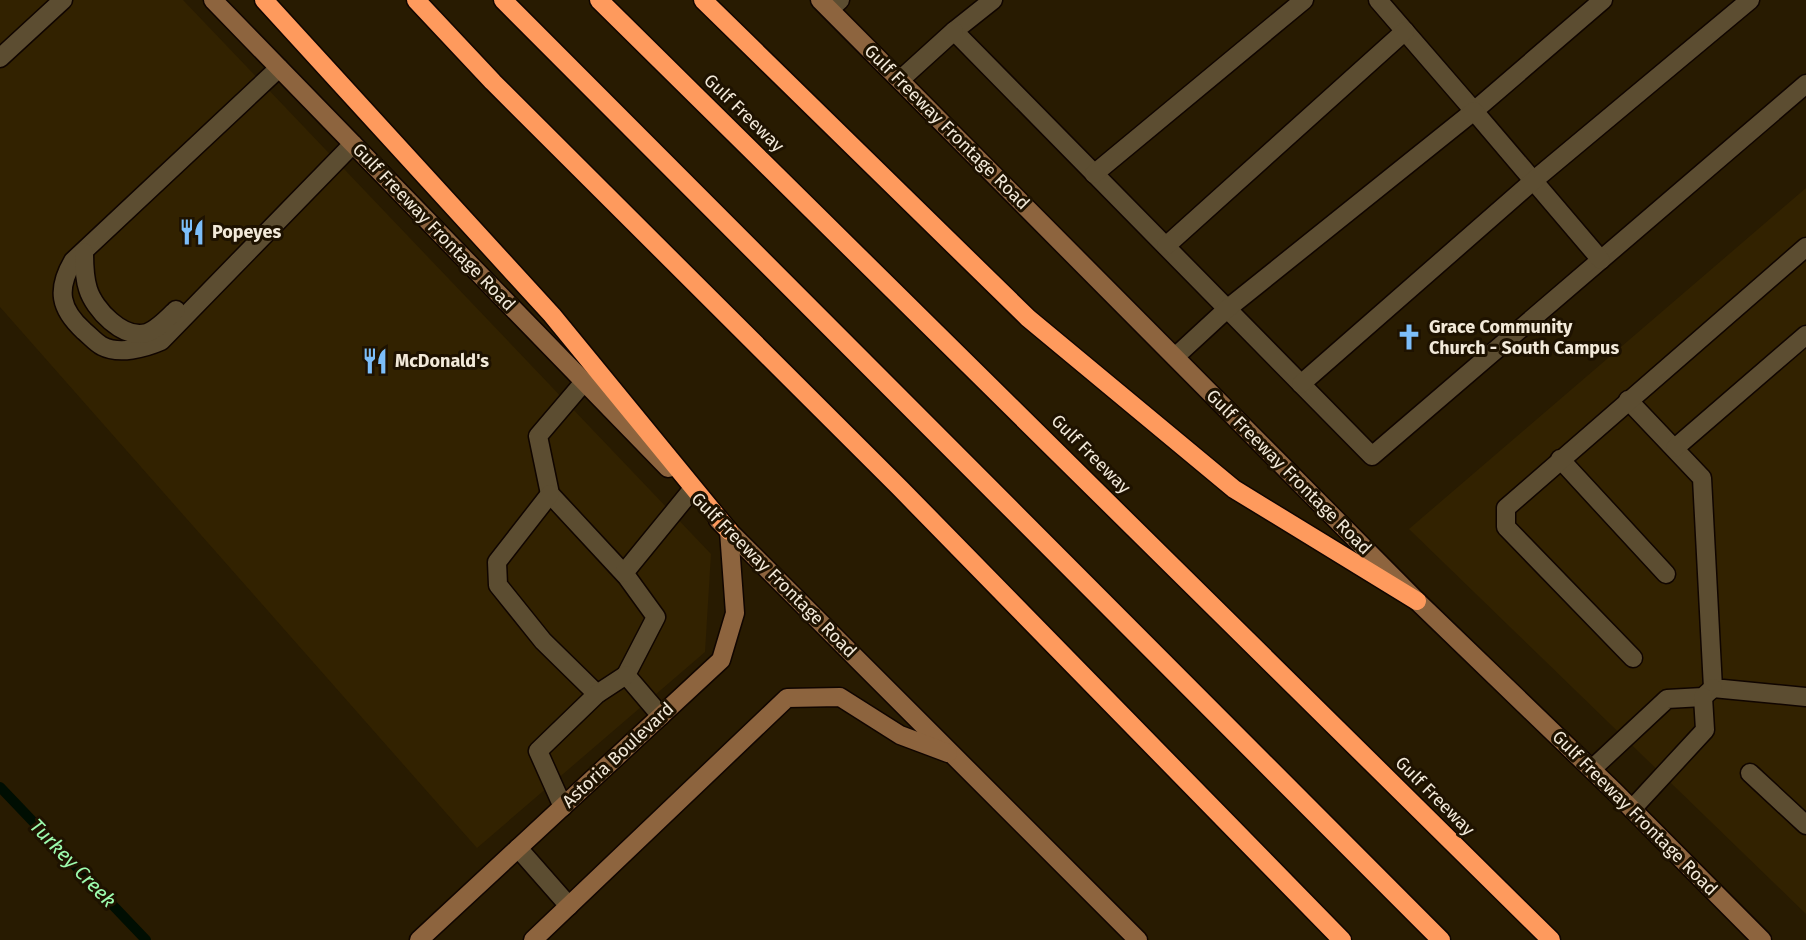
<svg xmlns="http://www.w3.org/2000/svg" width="1806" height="940" viewBox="0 0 1806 940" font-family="'Fira Sans',sans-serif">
  <rect width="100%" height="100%" fill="#281b01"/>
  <g fill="#322200">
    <path d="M 0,0 L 183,0 L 711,554 L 705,652 L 477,848 L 0,307 Z"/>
    <path d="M 1806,188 L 1806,914 L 1409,529 Z"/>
  </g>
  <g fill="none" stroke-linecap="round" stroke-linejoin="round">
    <path stroke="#000e02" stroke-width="10" d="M 0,787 L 146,940"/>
    <g stroke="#100500" stroke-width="21">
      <g id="lane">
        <path d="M 993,0 L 954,31 L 1372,456 L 1806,84"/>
        <path d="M 1378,0 L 1474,111 L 1603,0"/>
        <path d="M 830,9 L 840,0"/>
        <path d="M 0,58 L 63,0"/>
        <path d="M 279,68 L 73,261 C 56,290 60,309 84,331 C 89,335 96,343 102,346 C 119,355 145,348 161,341 L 353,144"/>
        <path d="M 900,80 L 954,31"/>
        <path d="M 1094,174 L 1304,0"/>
        <path d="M 1166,246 L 1405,31"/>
        <path d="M 84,252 C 84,264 84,277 88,289 C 94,309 123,340 147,333 C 158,329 168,318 176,310"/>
        <path d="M 1175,357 L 1227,309 L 1474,111 L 1601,260"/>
        <path d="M 584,382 L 538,436 L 550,494 L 627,577 L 656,617 L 626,675 L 661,716"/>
        <path d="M 1301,384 L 1533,181 L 1750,0"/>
        <path d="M 1628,400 L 1702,478 L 1713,688 L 1806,697"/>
        <path d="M 1675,448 L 1806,335"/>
        <path d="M 1560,459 L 1666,574"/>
        <path d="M 550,494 L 497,562 L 498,585 L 543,641 L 597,694"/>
        <path d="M 624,573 L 691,491"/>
        <path d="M 1633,658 L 1506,527 L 1506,508 L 1806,247"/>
        <path d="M 1592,769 L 1667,699 L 1703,697 L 1713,688"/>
        <path d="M 1750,773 L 1806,825"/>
        <path d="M 563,807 L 538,751 L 597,694 L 626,675"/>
        <path d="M 1632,809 L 1705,730 L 1703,697"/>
        <path d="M 518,848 L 569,906"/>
      </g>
    </g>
    <g stroke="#100500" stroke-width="21">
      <g id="secondary">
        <path d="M 213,0 L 668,468"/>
        <path d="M 820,0 L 1417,601 L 1614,791 L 1762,940"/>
        <path d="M 718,520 L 1138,940"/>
        <path d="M 419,940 L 721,660 L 735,613 L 729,531"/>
        <path d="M 533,940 L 787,698 L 840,697 L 900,735 L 948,753"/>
      </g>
    </g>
    <g stroke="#100500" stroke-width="21">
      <g id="highway">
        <path d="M 264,0 L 552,315 L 729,531"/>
        <path d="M 416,0 L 493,82 L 900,488 L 1342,940"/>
        <path d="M 503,0 L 1441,940"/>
        <path d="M 599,0 L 1551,940"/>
        <path d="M 703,0 L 1028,318 L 1234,489 L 1417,601"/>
      </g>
    </g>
    <use href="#lane" stroke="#5c4d31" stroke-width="18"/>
    <use href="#secondary" stroke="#8d643e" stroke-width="18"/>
    <use href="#highway" stroke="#fe9a5d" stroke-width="18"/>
  </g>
  <defs>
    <g id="restaurant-bare" transform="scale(2.07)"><path d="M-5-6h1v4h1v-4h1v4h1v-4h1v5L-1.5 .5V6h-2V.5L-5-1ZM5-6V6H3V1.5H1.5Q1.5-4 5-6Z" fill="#7cbef9" stroke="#1e1200" stroke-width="2.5" paint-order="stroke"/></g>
    <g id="church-bare" transform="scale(2.07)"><path d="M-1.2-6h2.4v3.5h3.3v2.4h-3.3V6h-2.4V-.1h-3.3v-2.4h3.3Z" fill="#7cbef9" stroke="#1e1200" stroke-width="2.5" paint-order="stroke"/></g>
  </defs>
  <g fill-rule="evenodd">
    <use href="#restaurant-bare" x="192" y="232"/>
    <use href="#church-bare" x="1409" y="337"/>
    <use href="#restaurant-bare" x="375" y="361"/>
  </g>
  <g text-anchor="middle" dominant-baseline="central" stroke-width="6" stroke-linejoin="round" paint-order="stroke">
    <g font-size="18" fill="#f2e9d9" stroke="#1e1200">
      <text transform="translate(744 113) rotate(44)">Gulf Freeway</text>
      <text transform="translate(947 127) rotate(45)">Gulf Freeway Frontage Road</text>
      <text transform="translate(434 227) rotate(46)">Gulf Freeway Frontage Road</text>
      <text transform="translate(1091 454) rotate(45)">Gulf Freeway</text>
      <text transform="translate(1289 472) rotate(45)">Gulf Freeway Frontage Road</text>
      <text transform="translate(774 575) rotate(45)">Gulf Freeway Frontage Road</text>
      <text transform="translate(618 755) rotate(-43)">Astoria Boulevard</text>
      <text transform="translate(1435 796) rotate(45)">Gulf Freeway</text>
      <text transform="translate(1635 813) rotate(45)">Gulf Freeway Frontage Road</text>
    </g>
    <g font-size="18" font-weight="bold" fill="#f2e9d9" stroke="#1e1200" text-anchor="start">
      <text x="212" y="232">Popeyes</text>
      <text x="1429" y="327">Grace Community<tspan x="1429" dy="21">Church - South Campus</tspan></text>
      <text x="395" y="361">McDonald's</text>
    </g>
    <g font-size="20" font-style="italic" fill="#9dfcae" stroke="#1e1200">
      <text transform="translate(73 863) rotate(46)">Turkey Creek</text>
    </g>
  </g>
</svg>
